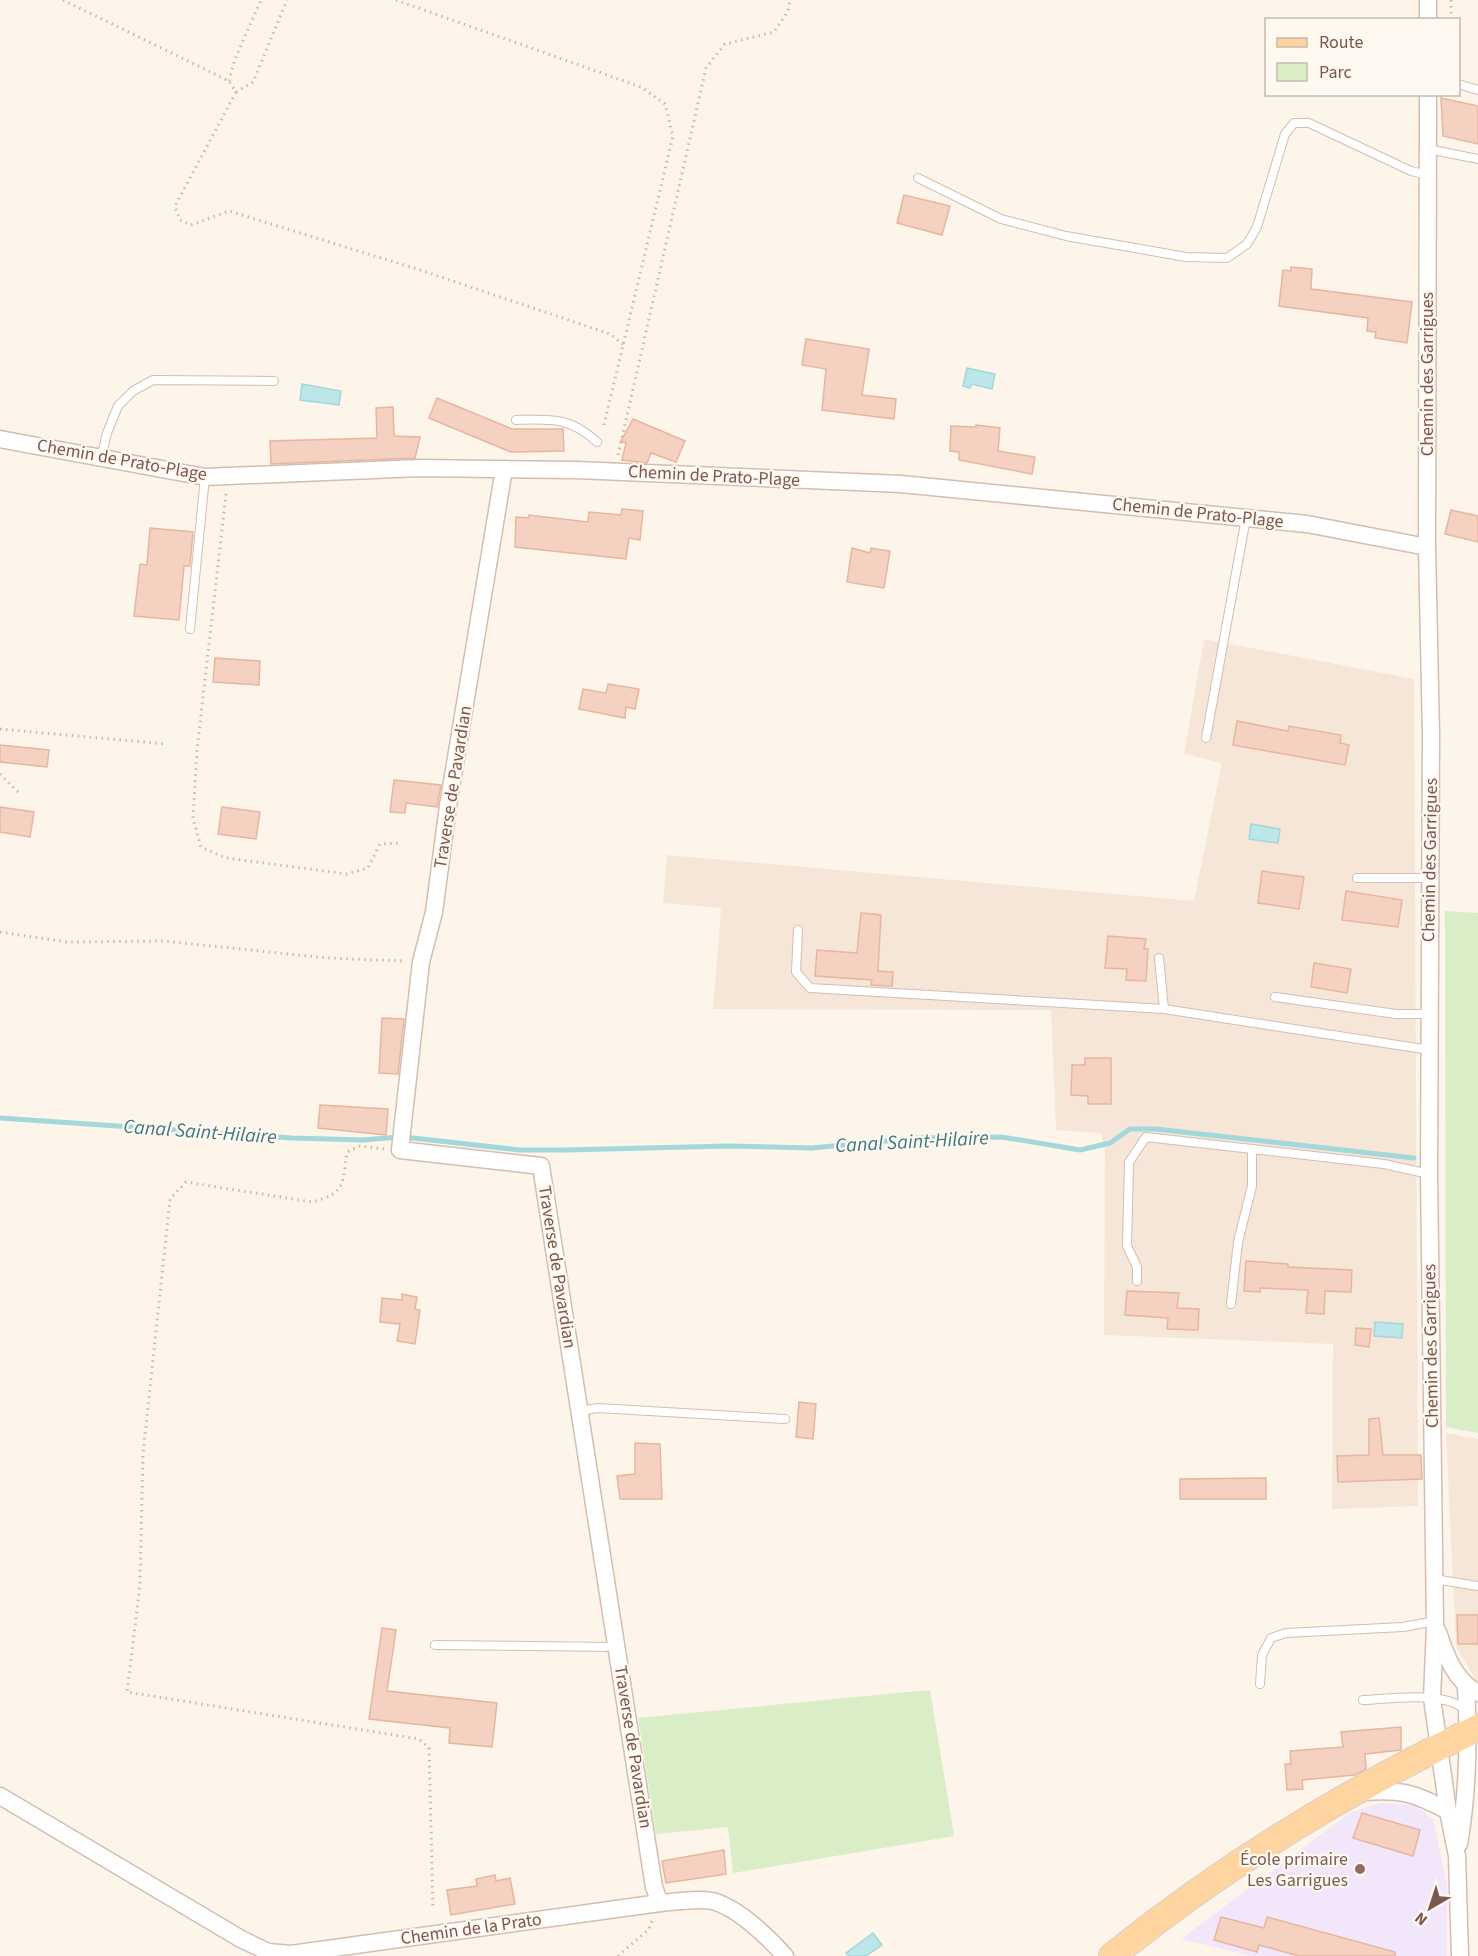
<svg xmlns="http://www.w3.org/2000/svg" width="1478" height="1956" viewBox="0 0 1478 1956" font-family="'Source Sans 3',sans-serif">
  <rect width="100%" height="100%" fill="#fdf4ea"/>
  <g fill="#f6e6d8">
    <path d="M 1204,639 L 1414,679 L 1418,1506 L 1332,1509 L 1333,1344 L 1104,1335 L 1105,1150 L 1101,1133 L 1056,1130 L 1051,1010 L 713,1009 L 721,908 L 663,903 L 667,855 L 1194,901 L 1222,763 L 1184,754 Z"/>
    <path d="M 1446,1433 L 1478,1439 L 1478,1683 L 1456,1647 Z"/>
  </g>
  <path fill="#f1e6fa" d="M 1381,1803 L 1415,1805 L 1433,1820 L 1447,1884 L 1447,1956 L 1251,1956 L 1181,1939 L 1351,1812 Z"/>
  <g fill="#d9edc6">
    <path d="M 1445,911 L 1478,913 L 1478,1433 L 1446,1427 Z"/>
    <path d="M 930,1690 L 954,1836 L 733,1873 L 728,1827 L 656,1834 L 638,1718 Z"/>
  </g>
  <g fill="#bce6e9" stroke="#a2d7db" stroke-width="1.5">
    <path d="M 967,368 L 995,374 L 992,389 L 972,384 L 970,388 L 963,386 Z"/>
    <path d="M 302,384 L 341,391 L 339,405 L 300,400 Z"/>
    <path d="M 1251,824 L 1280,829 L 1278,843 L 1249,839 Z"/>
    <path d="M 1375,1322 L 1403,1324 L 1402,1338 L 1374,1336 Z"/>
    <path d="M 873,1933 L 882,1945 L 866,1956 L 849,1956 L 846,1953 Z"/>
  </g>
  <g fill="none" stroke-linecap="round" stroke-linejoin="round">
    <g stroke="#a2d7db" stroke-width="5">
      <path d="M 0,1118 L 292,1138 L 363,1140 L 399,1137"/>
      <path d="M 404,1137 L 520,1150 L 565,1150 L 729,1146 L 812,1148 L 918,1138 L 1002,1137 L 1080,1150 L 1110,1143 L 1130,1129 L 1156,1129 L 1414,1158"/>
    </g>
  </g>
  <g fill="#f4d1c0" stroke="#e8b59f" stroke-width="1.5">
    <path d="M 1441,98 L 1478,106 L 1478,144 L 1443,136 Z"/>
    <path d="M 904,195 L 950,206 L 942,235 L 897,223 Z"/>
    <path d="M 1291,267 L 1312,269 L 1311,289 L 1412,302 L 1407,343 L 1375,338 L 1376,332 L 1367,331 L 1368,318 L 1279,306 L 1283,270 L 1291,271 Z"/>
    <path d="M 806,339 L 869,349 L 862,395 L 896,399 L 894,419 L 822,410 L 826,369 L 802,365 Z"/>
    <path d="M 437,398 L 512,429 L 563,429 L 564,451 L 511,452 L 429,418 Z"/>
    <path d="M 393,407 L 394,436 L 420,437 L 415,458 L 271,464 L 270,441 L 377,438 L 376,408 Z"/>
    <path d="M 633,419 L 685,441 L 676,462 L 651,453 L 647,463 L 622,460 L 626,443 L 621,441 Z"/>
    <path d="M 976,425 L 1000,428 L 998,451 L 1035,457 L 1032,474 L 959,460 L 959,452 L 950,451 L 951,426 L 976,427 Z"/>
    <path d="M 622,509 L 643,511 L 640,540 L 629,538 L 626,559 L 515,547 L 516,517 L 528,518 L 529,515 L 588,522 L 589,512 L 621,515 Z"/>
    <path d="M 1451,510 L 1478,516 L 1478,542 L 1445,534 Z"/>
    <path d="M 150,528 L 193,532 L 190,566 L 184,566 L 179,620 L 134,616 L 140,564 L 147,565 Z"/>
    <path d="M 852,548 L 870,553 L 871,548 L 890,551 L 884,588 L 847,582 Z"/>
    <path d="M 215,658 L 260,661 L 259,685 L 213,682 Z"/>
    <path d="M 608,684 L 639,689 L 635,709 L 626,707 L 625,718 L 579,709 L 583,689 L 606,693 Z"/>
    <path d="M 1237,721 L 1288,731 L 1289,726 L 1341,735 L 1340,743 L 1349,745 L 1345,765 L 1233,745 Z"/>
    <path d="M 0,745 L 49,750 L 47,767 L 0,762 Z"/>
    <path d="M 394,780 L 441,785 L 437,807 L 406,803 L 405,813 L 390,812 Z"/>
    <path d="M 0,807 L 34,812 L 30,837 L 0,832 Z"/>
    <path d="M 222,807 L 260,812 L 256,839 L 218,834 Z"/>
    <path d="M 1262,871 L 1304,877 L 1299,909 L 1258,903 Z"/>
    <path d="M 1346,891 L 1402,900 L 1398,927 L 1342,920 Z"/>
    <path d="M 861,913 L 881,915 L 878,971 L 893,972 L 892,986 L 871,985 L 872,980 L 815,976 L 817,950 L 857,953 Z"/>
    <path d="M 1108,936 L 1146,939 L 1144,949 L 1148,949 L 1146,981 L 1126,980 L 1127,969 L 1105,968 Z"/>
    <path d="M 1314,963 L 1351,969 L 1347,993 L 1311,987 Z"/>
    <path d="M 382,1018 L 404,1019 L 398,1074 L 379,1073 Z"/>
    <path d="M 1085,1058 L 1111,1058 L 1111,1104 L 1088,1104 L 1088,1096 L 1071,1095 L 1072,1065 L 1085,1065 Z"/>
    <path d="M 320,1105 L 388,1109 L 386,1135 L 318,1128 Z"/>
    <path d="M 1246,1261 L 1288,1264 L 1288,1267 L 1352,1270 L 1351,1292 L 1325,1291 L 1324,1314 L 1306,1313 L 1308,1290 L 1260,1288 L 1260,1292 L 1244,1291 Z"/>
    <path d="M 1127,1291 L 1179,1293 L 1177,1308 L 1199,1309 L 1198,1330 L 1167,1329 L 1168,1318 L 1125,1315 Z"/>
    <path d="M 402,1294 L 417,1297 L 415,1309 L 420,1310 L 415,1344 L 397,1341 L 400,1324 L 380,1322 L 382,1298 L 402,1300 Z"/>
    <path d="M 1356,1328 L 1371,1329 L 1369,1347 L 1355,1345 Z"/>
    <path d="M 799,1402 L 816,1404 L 813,1439 L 796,1437 Z"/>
    <path d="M 1379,1418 L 1383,1455 L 1421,1455 L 1422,1479 L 1338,1482 L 1337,1456 L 1369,1455 L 1369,1419 Z"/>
    <path d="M 635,1443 L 660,1444 L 662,1499 L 620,1499 L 617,1476 L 635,1474 Z"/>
    <path d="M 1266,1478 L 1266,1499 L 1180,1499 L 1180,1479 Z"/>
    <path d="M 1457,1615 L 1478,1615 L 1478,1644 L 1458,1644 Z"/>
    <path d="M 382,1628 L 396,1630 L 387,1691 L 497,1703 L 492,1747 L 449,1743 L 450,1728 L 369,1719 Z"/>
    <path d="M 1401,1727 L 1401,1750 L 1365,1754 L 1366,1769 L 1355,1775 L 1302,1780 L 1303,1789 L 1287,1790 L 1285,1764 L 1291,1764 L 1290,1751 L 1343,1747 L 1341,1732 Z"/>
    <path d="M 1362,1813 L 1420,1830 L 1413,1856 L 1353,1838 Z"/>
    <path d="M 724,1850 L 726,1874 L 666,1883 L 662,1861 Z"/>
    <path d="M 495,1875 L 496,1881 L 510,1878 L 515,1904 L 451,1915 L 447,1890 L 477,1886 L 476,1879 Z"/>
    <path d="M 1221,1917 L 1264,1928 L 1267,1917 L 1395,1952 L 1395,1956 L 1299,1956 L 1259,1945 L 1257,1952 L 1214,1940 Z"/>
  </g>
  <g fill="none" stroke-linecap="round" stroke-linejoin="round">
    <g stroke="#d4bdb1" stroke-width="10">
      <g id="lane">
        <path d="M 1458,84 L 1478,90"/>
        <path d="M 1428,149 L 1478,159"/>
        <path d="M 918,178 L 1001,219 L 1066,236 L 1186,257 L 1227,258 L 1247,244 L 1257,227 L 1285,134 L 1294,123 L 1309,123 L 1411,171 L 1428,175"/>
        <path d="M 516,420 C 551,419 570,417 597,442"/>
        <path d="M 101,458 L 107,433 L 118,406 L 133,391 L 153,380 L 274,381"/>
        <path d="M 190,629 L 205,477"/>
        <path d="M 1206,738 L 1246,518"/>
        <path d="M 1357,878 L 1430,878"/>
        <path d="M 798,930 L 796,972 L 810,988 L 1164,1009 L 1430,1050"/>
        <path d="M 1159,958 L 1164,1009"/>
        <path d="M 1275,997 L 1396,1014 L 1429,1014"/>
        <path d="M 1137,1281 L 1137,1267 L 1127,1246 L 1129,1162 L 1146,1137 L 1384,1164 L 1429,1174"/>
        <path d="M 1231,1304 L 1238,1242 L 1252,1186 L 1252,1149"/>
        <path d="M 580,1411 L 598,1408 L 785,1419"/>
        <path d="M 1434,1579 L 1478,1586"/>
        <path d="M 435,1645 L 617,1647"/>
        <path d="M 1260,1684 L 1262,1655 L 1271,1638 L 1286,1633 L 1403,1627 L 1435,1621"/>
        <path d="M 1363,1700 C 1389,1699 1448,1690 1466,1711"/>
      </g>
    </g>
    <g stroke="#d4bdb1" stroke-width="19">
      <g id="street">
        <path d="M 1428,20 L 1428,0"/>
        <path d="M 1428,94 L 1427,547 L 1431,735 L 1429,1174 L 1435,1626 L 1432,1698 L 1448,1811 L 1457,1856 L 1460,1956"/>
        <path d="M 0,439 L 205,477 L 420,468 L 576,470 L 901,484 L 1307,524 L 1427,547"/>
        <path d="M 504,469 L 448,806 L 434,912 L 421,962 L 400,1150 L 541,1166 L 654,1887 L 660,1903"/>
        <path d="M 1438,1632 C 1446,1656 1455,1681 1478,1693"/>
        <path d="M 1363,1792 C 1401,1789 1415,1793 1448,1811"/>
        <path d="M 0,1796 L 241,1939 L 268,1952 L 291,1954 L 660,1903 C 676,1902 696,1898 712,1901 C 737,1907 768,1937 785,1956"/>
        <path d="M 1459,1844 C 1468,1792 1469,1740 1466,1687"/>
      </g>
    </g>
    <g stroke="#dad0cd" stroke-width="28">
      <path id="primary" d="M 1112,1956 C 1224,1866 1348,1790 1478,1728"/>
    </g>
    <g stroke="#dab3a2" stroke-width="3" stroke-dasharray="1.5 4.5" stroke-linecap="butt">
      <path d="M 63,0 L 229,81 L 236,92 L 175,206 L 180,220 L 191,225 L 229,211 L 417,269 L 610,334 L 625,346"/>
      <path d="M 396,0 L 641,87 L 665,104 L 673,136 L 603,429"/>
      <path d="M 1451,0 L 1451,20"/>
      <path d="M 229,81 L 235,59 L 261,0"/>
      <path d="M 236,92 L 253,82 L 287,0"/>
      <path d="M 618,455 L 706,68 L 725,44 L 774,32 L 788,11 L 790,0"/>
      <path d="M 226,494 L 197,750 L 193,818 L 201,847 L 226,858 L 347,874 L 368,868 L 380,844 L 402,843"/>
      <path d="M 0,729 L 166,744"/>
      <path d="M 0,774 L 21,795"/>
      <path d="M 0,932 L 67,942 L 163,941 L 328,958 L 405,961"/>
      <path d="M 384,1149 L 360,1146 L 347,1152 C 342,1183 347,1193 312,1202 L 186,1182 L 170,1199 L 143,1454 L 140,1585 L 127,1692 L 419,1739 L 429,1748 L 433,1909"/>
      <path d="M 618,1956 L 649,1929 L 652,1921"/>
    </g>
    <use href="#lane" stroke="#fff" stroke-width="8"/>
    <use href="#street" stroke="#fff" stroke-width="16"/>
    <use href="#primary" stroke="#fed4a0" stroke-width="26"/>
  </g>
  <circle fill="#8d6e63" stroke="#fff8f1" stroke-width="2" cx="1360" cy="1869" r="6"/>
  <g text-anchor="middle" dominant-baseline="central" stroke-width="4.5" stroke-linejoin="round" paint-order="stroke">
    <g font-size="18" fill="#7a584b" stroke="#fff8f1">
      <text transform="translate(1427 374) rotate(-90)">Chemin des Garrigues</text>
      <text transform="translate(122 460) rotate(10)">Chemin de Prato-Plage</text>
      <text transform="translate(714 476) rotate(3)">Chemin de Prato-Plage</text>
      <text transform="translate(1198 513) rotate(6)">Chemin de Prato-Plage</text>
      <text transform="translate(453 787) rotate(-81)">Traverse de Pavardian</text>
      <text transform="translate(1430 860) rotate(-89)">Chemin des Garrigues</text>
      <text transform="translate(557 1267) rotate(81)">Traverse de Pavardian</text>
      <text transform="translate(1431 1346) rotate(-91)">Chemin des Garrigues</text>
      <text transform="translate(633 1747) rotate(81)">Traverse de Pavardian</text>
      <text transform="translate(471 1929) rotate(-8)">Chemin de la Prato</text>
    </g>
    <g font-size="18" fill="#785e54" stroke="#fff8f1" text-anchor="end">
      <text x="1348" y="1859">École primaire<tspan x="1348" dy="21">Les Garrigues</tspan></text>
    </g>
    <g font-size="20" font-style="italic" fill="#3d7a80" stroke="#fff8f1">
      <text transform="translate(200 1132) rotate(4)">Canal Saint-Hilaire</text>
      <text transform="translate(912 1142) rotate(-3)">Canal Saint-Hilaire</text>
    </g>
  </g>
  <rect x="1265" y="18" width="195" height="78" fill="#fff8f1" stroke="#cab8af" stroke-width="1.5"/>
  <rect x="1277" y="38" width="30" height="9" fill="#fed4a0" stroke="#cab8af" stroke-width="1.5"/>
  <text x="1319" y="48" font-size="18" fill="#7a584b">Route</text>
  <rect x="1277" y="63" width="30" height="18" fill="#d9edc6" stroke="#cab8af" stroke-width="1.5"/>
  <text x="1319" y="78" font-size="18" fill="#7a584b">Parc</text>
  <g transform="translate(1430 1908) rotate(219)" stroke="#fff8f1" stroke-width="4.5" paint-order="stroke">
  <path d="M0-4.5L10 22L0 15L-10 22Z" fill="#7a584b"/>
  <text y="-9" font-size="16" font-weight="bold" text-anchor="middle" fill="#7a584b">N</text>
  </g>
</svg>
